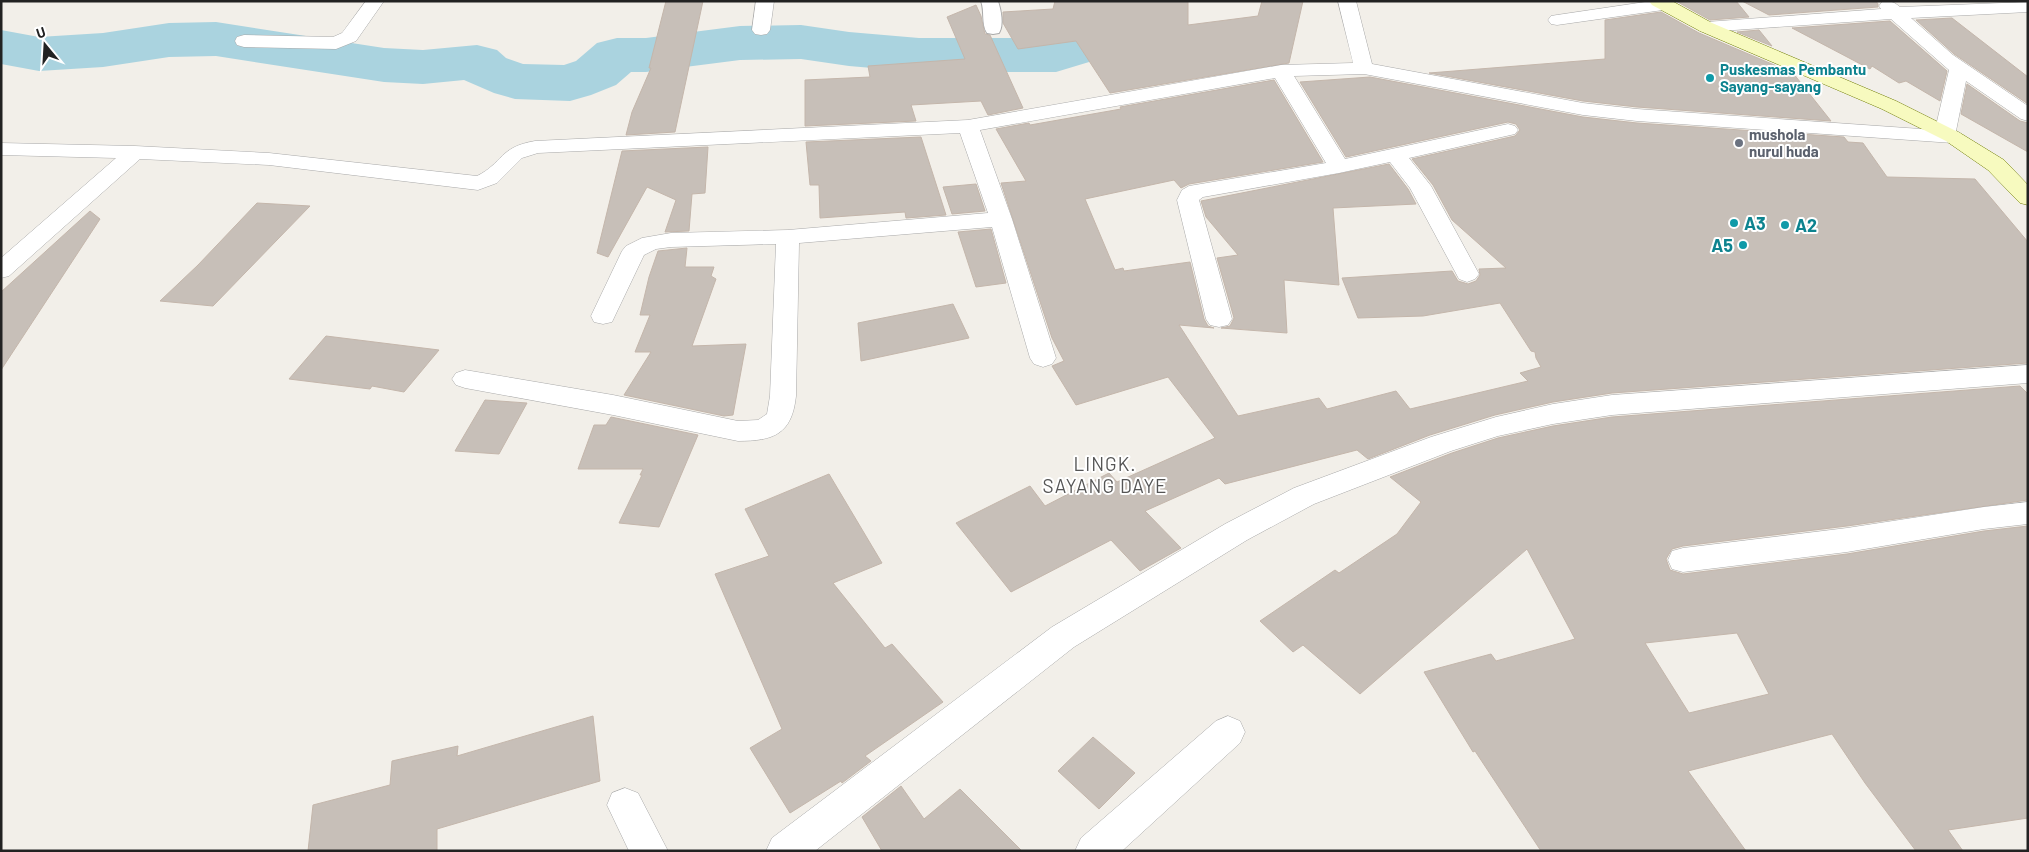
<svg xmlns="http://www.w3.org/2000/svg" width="2029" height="852" viewBox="0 0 2029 852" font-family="Barlow,sans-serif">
  <rect width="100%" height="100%" fill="#f2efe9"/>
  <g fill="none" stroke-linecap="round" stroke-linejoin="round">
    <path fill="#aad3df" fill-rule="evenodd" d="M 216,22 L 384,48 L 423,50 L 477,45 L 497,50 L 506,58 L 523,64 L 564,65 L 576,61 L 597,43 L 617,38 L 646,38 L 740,26 L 801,25 L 849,32 L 919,38 L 1050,38 L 1079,30 L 1099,35 L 1107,47 L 1099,59 L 1056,72 L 919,72 L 849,66 L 801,59 L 740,60 L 646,72 L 631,72 L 616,85 L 591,95 L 570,101 L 515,99 L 494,93 L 464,80 L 423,84 L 384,82 L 216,56 L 169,57 L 103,67 L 39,71 L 1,64 L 1,30 L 39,37 L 103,33 L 169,23 Z"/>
  </g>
  <g fill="#c7bfb8" stroke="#c4b6ab" fill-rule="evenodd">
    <path d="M 666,1 L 703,1 L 675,132 L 626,135 L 632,112 L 651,68 L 649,68 Z"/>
    <path d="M 1055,1 L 1188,1 L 1188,25 L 1258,16 L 1262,1 L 1303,1 L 1289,63 L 1110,93 L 1076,41 L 1018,49 L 1003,23 L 1003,12 L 1053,9 Z"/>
    <path d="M 1676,1 L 1736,1 L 1749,17 L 1710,20 Z"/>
    <path d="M 1742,1 L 1876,1 L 1878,4 L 1878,7 L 1769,15 Z"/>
    <path d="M 976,5 L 981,16 L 984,30 L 985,34 L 990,35 L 1023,108 L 988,115 L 981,101 L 911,105 L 916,121 L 805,126 L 805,80 L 870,77 L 868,66 L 965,59 L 947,17 Z"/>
    <path d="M 1661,12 L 1699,33 L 1793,73 L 1831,121 L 1637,107 L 1583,101 L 1429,73 L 1605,59 L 1605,20 Z"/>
    <path d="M 1952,18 L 2028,77 L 2028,104 L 1954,54 L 1916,20 Z"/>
    <path d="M 1890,21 L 1947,71 L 1940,101 L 1906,81 L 1899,83 L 1872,66 L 1870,69 L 1792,28 Z"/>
    <path d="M 1759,30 L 1772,46 L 1737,32 Z"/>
    <path d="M 1370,77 L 1583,117 L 1637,123 L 1844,137 L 1848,142 L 1863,143 L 1887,177 L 1975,179 L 2028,242 L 2028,363 L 1612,393 L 1553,402 L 1495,415 L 1430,435 L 1368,459 L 1357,450 L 1225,484 L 1219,478 L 1145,511 L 1181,548 L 1140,571 L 1111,540 L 1011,592 L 956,523 L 1030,486 L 1045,506 L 1109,473 L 1117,482 L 1215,438 L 1168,377 L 1076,405 L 1052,366 L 1064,361 L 1052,338 L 1001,183 L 1026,181 L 996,129 L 1029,123 L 1030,125 L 1121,109 L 1120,107 L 1274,80 L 1323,162 L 1189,184 L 1181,188 L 1174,180 L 1085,199 L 1115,270 L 1123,268 L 1124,271 L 1190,262 L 1204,319 L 1208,326 L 1214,328 L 1179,325 L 1238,416 L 1319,398 L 1327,409 L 1396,391 L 1410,409 L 1528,381 L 1520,373 L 1541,367 L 1536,358 L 1535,352 L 1531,351 L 1500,303 L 1423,316 L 1358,318 L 1342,278 L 1452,271 L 1458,281 L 1468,284 L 1476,281 L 1480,275 L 1479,269 L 1506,268 L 1452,220 L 1433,185 L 1412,159 L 1515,136 L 1520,130 L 1516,124 L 1508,122 L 1346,157 L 1300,82 Z"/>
    <path d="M 1967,84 L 2020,121 L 2028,123 L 2028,152 L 1961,114 Z"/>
    <path d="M 921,137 L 946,215 L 906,218 L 905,212 L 820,218 L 819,185 L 810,185 L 806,142 Z"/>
    <path d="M 708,147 L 705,193 L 692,194 L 689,231 L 665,232 L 676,200 L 647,187 L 608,257 L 597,253 L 622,151 Z"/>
    <path d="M 1389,164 L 1408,189 L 1416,204 L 1333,208 L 1339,285 L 1284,280 L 1287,333 L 1221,328 L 1230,326 L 1234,318 L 1217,258 L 1238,255 L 1206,217 L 1201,201 Z"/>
    <path d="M 976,184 L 985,211 L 952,214 L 943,187 Z"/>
    <path d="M 257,203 L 310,206 L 213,306 L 160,301 L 198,265 Z"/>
    <path d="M 90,211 L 100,219 L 1,370 L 1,292 Z"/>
    <path d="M 991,229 L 1006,283 L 976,287 L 958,232 Z"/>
    <path d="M 687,248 L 685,267 L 714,267 L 711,276 L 716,279 L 692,346 L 746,344 L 733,415 L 724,416 L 624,395 L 651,352 L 635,352 L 650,315 L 640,315 L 649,277 L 658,251 Z"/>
    <path d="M 953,304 L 969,338 L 861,361 L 858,323 Z"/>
    <path d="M 326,336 L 439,350 L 404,392 L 372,386 L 370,389 L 289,379 Z"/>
    <path d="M 2020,386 L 2028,394 L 2028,500 L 1847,526 L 1683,546 L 1672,549 L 1666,559 L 1670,570 L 1683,574 L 1847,554 L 1984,531 L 2028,526 L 2028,818 L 1948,830 L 1963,851 L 1916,851 L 1865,783 L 1832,734 L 1688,771 L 1746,851 L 1541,851 L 1475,751 L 1473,752 L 1424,672 L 1491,654 L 1496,661 L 1575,639 L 1527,549 L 1360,694 L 1303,645 L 1293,652 L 1260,621 L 1335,570 L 1339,573 L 1397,534 L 1421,502 L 1390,477 L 1452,453 L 1498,438 L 1553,426 L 1612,417 ZM 1737,633 L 1769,694 L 1689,713 L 1645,643 Z"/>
    <path d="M 485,400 L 527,403 L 499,454 L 455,451 Z"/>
    <path d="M 611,417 L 698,435 L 659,527 L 619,523 L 642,475 L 640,475 L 643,469 L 578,469 L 594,425 L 606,425 Z"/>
    <path d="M 829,474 L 882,563 L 833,583 L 885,648 L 892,644 L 943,702 L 865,756 L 871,761 L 842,783 L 841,781 L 790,813 L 750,748 L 782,729 L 715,574 L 769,556 L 745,509 Z"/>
    <path d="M 593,716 L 600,781 L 437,829 L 437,851 L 308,851 L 313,805 L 390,785 L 392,761 L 458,746 L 457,756 Z"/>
    <path d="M 1093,737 L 1135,773 L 1099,809 L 1058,771 Z"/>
    <path d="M 901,786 L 924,819 L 960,789 L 1022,851 L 882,851 L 862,817 Z"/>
  </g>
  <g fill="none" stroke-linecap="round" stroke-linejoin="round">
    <g stroke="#a9a9a9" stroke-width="2">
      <path id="service" d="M 981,1 L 998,1 C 1001,10 1004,25 999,33 L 993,34 L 987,33 C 981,24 985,11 981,1 Z"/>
    </g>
    <g stroke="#a9a9a9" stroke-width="1">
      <g id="minor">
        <path d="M 366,1 L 384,1 L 356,41 L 336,49 L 244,47 L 237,45 L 235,41 L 237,37 L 244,35 L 333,37 L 342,33 Z"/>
        <path d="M 756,1 L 774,1 L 770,30 L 767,34 L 761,35 L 755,34 L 752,30 Z"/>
        <path d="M 1338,1 L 1356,1 L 1372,64 L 1583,103 L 1637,109 L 1935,130 L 1949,70 L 1891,19 L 1706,32 L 1700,31 L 1697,27 L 1700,23 L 1706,22 L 1881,9 L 1879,6 L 1882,2 C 1890,0 1894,2 1900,7 L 2028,2 L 2028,12 L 1911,18 L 1953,55 L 2028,106 L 2028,121 L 2021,119 L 1966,81 L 1956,131 L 1960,133 L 1963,137 L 1960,141 L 1953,143 L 1637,121 L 1583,115 L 1364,74 L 1294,76 L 1345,159 L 1508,124 L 1515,126 L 1518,130 L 1515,134 L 1409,158 L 1431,186 L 1479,274 L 1475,279 L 1467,282 L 1459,279 L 1410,188 L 1390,162 L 1339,173 L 1203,197 L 1199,200 L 1232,319 L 1228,325 L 1219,327 L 1210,325 L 1206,319 L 1177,200 L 1182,190 L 1189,186 L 1326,163 L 1275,78 L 980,130 L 1012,219 L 1056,358 L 1052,364 L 1043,367 L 1034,364 L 1030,358 L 992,227 L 799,243 L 796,396 C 792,434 774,441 738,441 L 613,415 L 465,388 L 456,385 L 452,379 L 456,373 L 465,370 L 613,395 L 738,421 L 758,420 L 767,414 L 770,396 L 776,244 L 671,247 L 656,249 L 644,255 L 612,322 L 603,324 L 594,322 L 591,316 L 622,251 L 626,246 L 642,238 L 671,233 L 788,230 L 988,213 L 960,133 L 538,153 L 522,158 L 497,183 L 478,190 L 269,165 L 140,159 L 9,276 L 1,278 L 1,258 L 116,158 L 1,155 L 1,143 L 135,146 L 269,153 L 477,176 C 503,163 499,147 535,141 L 968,120 L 1281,65 L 1353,63 Z"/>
        <path d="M 1652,1 L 1669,1 L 1672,5 L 1669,9 L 1663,10 L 1557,25 L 1551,24 L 1548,20 L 1551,16 L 1557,15 Z"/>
        <path d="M 2028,365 L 2028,383 L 1612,415 L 1553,424 L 1498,436 L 1451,451 L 1314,504 L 1247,540 L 1074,647 L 815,851 L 766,851 L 772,838 L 1052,627 L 1225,524 L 1294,488 L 1431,437 L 1496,417 L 1553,404 L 1612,395 Z"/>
        <path d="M 2028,502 L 2028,524 L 1984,529 L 1847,552 L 1683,572 L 1672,569 L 1668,560 L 1672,551 L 1683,548 L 1847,528 L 1984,507 Z"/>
        <path d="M 1228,716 L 1240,721 L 1245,732 L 1240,743 L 1122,851 L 1075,851 L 1081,838 L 1216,721 Z"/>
        <path d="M 625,788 L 638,793 L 668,851 L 629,851 L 607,805 L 612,793 Z"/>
      </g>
    </g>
    <g stroke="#707d05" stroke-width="1">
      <path id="secondary" d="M 1649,1 L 1672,1 L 1712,23 L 1896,101 L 1960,133 L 2004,160 L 2028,185 L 2028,205 L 2020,203 L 1988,170 L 1946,141 L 1882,109 L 1700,31 L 1652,5 Z"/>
    </g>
    <use href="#service" fill="#fff" fill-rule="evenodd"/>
    <use href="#minor" fill="#fff" fill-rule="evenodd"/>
    <use href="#secondary" fill="#f7fabf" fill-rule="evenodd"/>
  </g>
  <g fill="#0f9aa8" stroke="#fff" stroke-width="2">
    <circle cx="1710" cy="78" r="5"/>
    <circle cx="1734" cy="223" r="5"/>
    <circle cx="1785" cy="225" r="5"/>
    <circle cx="1743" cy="245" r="5"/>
  </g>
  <circle fill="#6b7280" stroke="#fff" stroke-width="2" cx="1739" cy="143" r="5"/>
  <g text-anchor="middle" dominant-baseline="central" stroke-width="4" stroke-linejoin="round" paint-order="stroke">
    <g font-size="15" font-weight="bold" fill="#0d838f" stroke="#fff" text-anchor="start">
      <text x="1720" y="69">Puskesmas Pembantu<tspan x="1720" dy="17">Sayang-sayang</tspan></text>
    </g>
    <g font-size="15" font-weight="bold" fill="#5b616d" stroke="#fff" text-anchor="start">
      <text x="1749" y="134">mushola<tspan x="1749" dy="17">nurul huda</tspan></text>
    </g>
    <g font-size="18" font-weight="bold" fill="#0d838f" stroke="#fff" text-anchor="start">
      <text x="1744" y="223">A3</text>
      <text x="1795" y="225">A2</text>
      <text x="1733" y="245" text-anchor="end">A5</text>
    </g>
    <g font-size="19" letter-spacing="1" fill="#555" stroke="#fff">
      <text x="1105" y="463">LINGK.<tspan x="1105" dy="22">SAYANG DAYE</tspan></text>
    </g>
  </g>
  <rect width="2029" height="852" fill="none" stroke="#222222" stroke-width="5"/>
  <g transform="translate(45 45) rotate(342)" stroke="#ffffff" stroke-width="4" paint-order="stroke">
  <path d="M0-4L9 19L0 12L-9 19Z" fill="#222222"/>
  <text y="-8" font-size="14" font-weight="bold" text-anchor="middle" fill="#222222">U</text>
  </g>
</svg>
